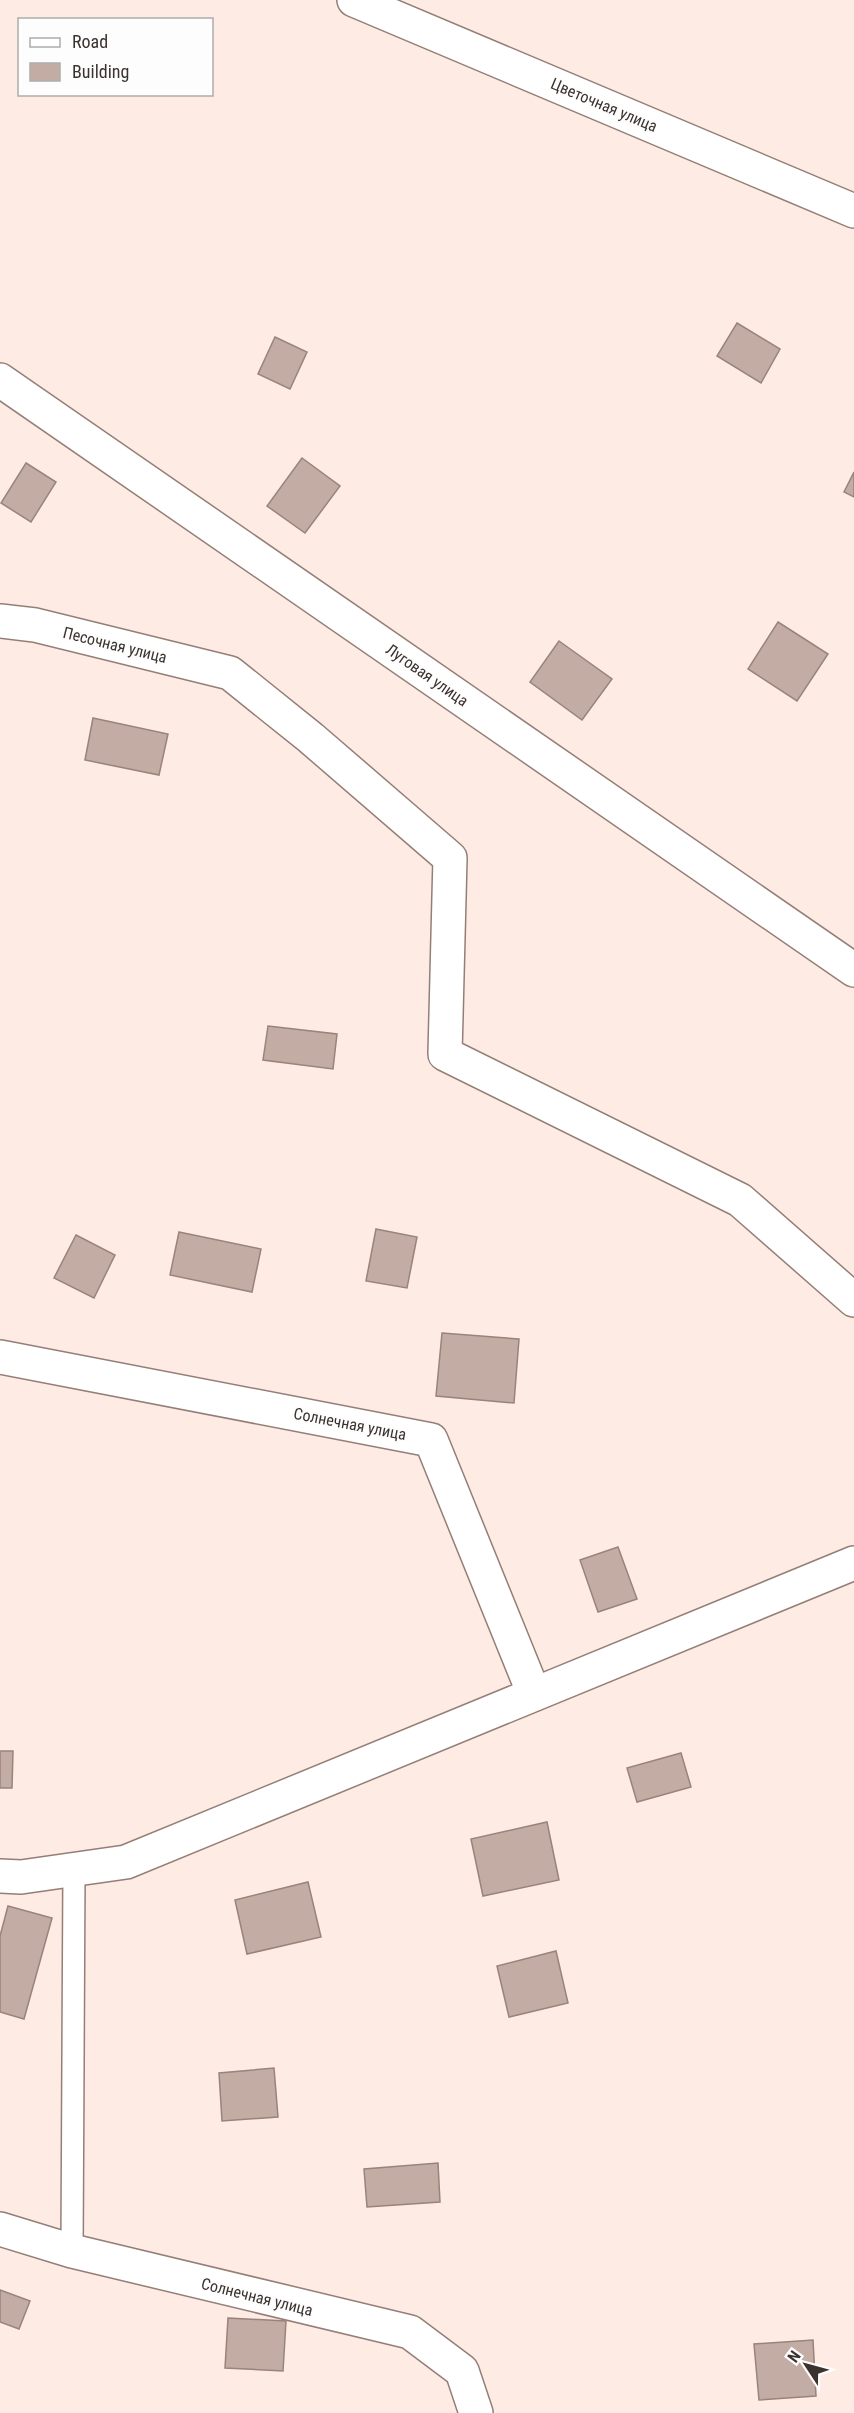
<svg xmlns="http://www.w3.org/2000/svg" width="854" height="2413" viewBox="0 0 854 2413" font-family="'Roboto Condensed',sans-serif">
  <rect width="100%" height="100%" fill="#feebe3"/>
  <g fill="#c3aca3" stroke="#99837b" stroke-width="1.5">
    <path d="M 737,323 L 780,349 L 761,383 L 717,356 Z"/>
    <path d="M 275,337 L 307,352 L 290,389 L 258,374 Z"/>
    <path d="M 302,458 L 340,486 L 305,533 L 267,506 Z"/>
    <path d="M 26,463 L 56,482 L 31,522 L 1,503 Z"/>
    <path d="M 854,472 L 854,497 L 844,492 Z"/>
    <path d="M 778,622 L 828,654 L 797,701 L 748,669 Z"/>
    <path d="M 559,641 L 612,679 L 582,720 L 530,682 Z"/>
    <path d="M 93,718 L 168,734 L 159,775 L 85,760 Z"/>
    <path d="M 268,1026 L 337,1034 L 333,1069 L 263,1060 Z"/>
    <path d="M 376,1229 L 417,1237 L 407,1288 L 366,1281 Z"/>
    <path d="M 179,1232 L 261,1249 L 252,1292 L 170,1275 Z"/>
    <path d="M 76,1235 L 115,1255 L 94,1298 L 54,1278 Z"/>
    <path d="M 442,1333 L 519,1339 L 514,1403 L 436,1396 Z"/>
    <path d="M 618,1547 L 637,1599 L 598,1612 L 580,1560 Z"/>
    <path d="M 0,1751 L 13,1751 L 12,1788 L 0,1788 Z"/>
    <path d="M 681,1753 L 691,1787 L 637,1802 L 627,1768 Z"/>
    <path d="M 547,1822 L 559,1880 L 483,1896 L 471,1839 Z"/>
    <path d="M 308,1882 L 321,1937 L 247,1954 L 235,1900 Z"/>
    <path d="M 8,1906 L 52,1918 L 24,2019 L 0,2012 L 0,1936 Z"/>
    <path d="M 556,1951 L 568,2003 L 509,2017 L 497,1966 Z"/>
    <path d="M 274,2068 L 278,2117 L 222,2121 L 219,2073 Z"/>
    <path d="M 438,2163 L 440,2202 L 367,2207 L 364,2169 Z"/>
    <path d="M 0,2290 L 30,2301 L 19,2329 L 0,2322 Z"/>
    <path d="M 228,2318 L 286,2321 L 283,2371 L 225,2368 Z"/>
    <path d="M 813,2340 L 816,2396 L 759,2400 L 754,2344 Z"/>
  </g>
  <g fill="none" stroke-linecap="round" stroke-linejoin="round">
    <g stroke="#947f77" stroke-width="24">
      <path id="service" d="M 72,2251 L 74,1869"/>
    </g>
    <g stroke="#947f77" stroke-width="36">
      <g id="minor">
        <path d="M 354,0 L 854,211"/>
        <path d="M 0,380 L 854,970"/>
        <path d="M 0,621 L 35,625 L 230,673 L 311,738 L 450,858 L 445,1054 L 740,1200 L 854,1300"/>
        <path d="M 0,1357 L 431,1440 L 534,1694"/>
        <path d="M 0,1876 L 21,1877 L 126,1862 L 854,1563"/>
        <path d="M 0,2229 L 72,2251 L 410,2332 L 462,2371 L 476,2413"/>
      </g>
    </g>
    <use href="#service" stroke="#fff" stroke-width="21"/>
    <use href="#minor" stroke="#fff" stroke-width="33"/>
  </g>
  <g text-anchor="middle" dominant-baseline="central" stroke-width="4.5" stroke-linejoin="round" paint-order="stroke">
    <g font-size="16" fill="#3b322f" stroke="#fdfdfd">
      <text transform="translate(604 105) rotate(23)">Цветочная улица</text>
      <text transform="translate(115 645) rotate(14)">Песочная улица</text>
      <text transform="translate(427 675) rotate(35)">Луговая улица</text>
      <text transform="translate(350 1424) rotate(11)">Солнечная улица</text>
      <text transform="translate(257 2297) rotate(14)">Солнечная улица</text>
    </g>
  </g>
  <rect x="18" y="18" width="195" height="78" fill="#fdfdfd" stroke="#afacab" stroke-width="1.5"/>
  <rect x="30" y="38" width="30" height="9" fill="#ffffff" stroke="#afacab" stroke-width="1.5"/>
  <text x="72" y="48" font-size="18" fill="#3b322f">Road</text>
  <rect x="30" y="63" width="30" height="18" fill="#c3aca3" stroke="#afacab" stroke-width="1.5"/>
  <text x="72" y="78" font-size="18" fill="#3b322f">Building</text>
  <g transform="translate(806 2365) rotate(306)" stroke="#fdfdfd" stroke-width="4.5" paint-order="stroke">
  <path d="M0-4.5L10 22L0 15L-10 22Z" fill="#3b322f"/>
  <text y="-9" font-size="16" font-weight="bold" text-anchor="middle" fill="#3b322f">N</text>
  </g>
</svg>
